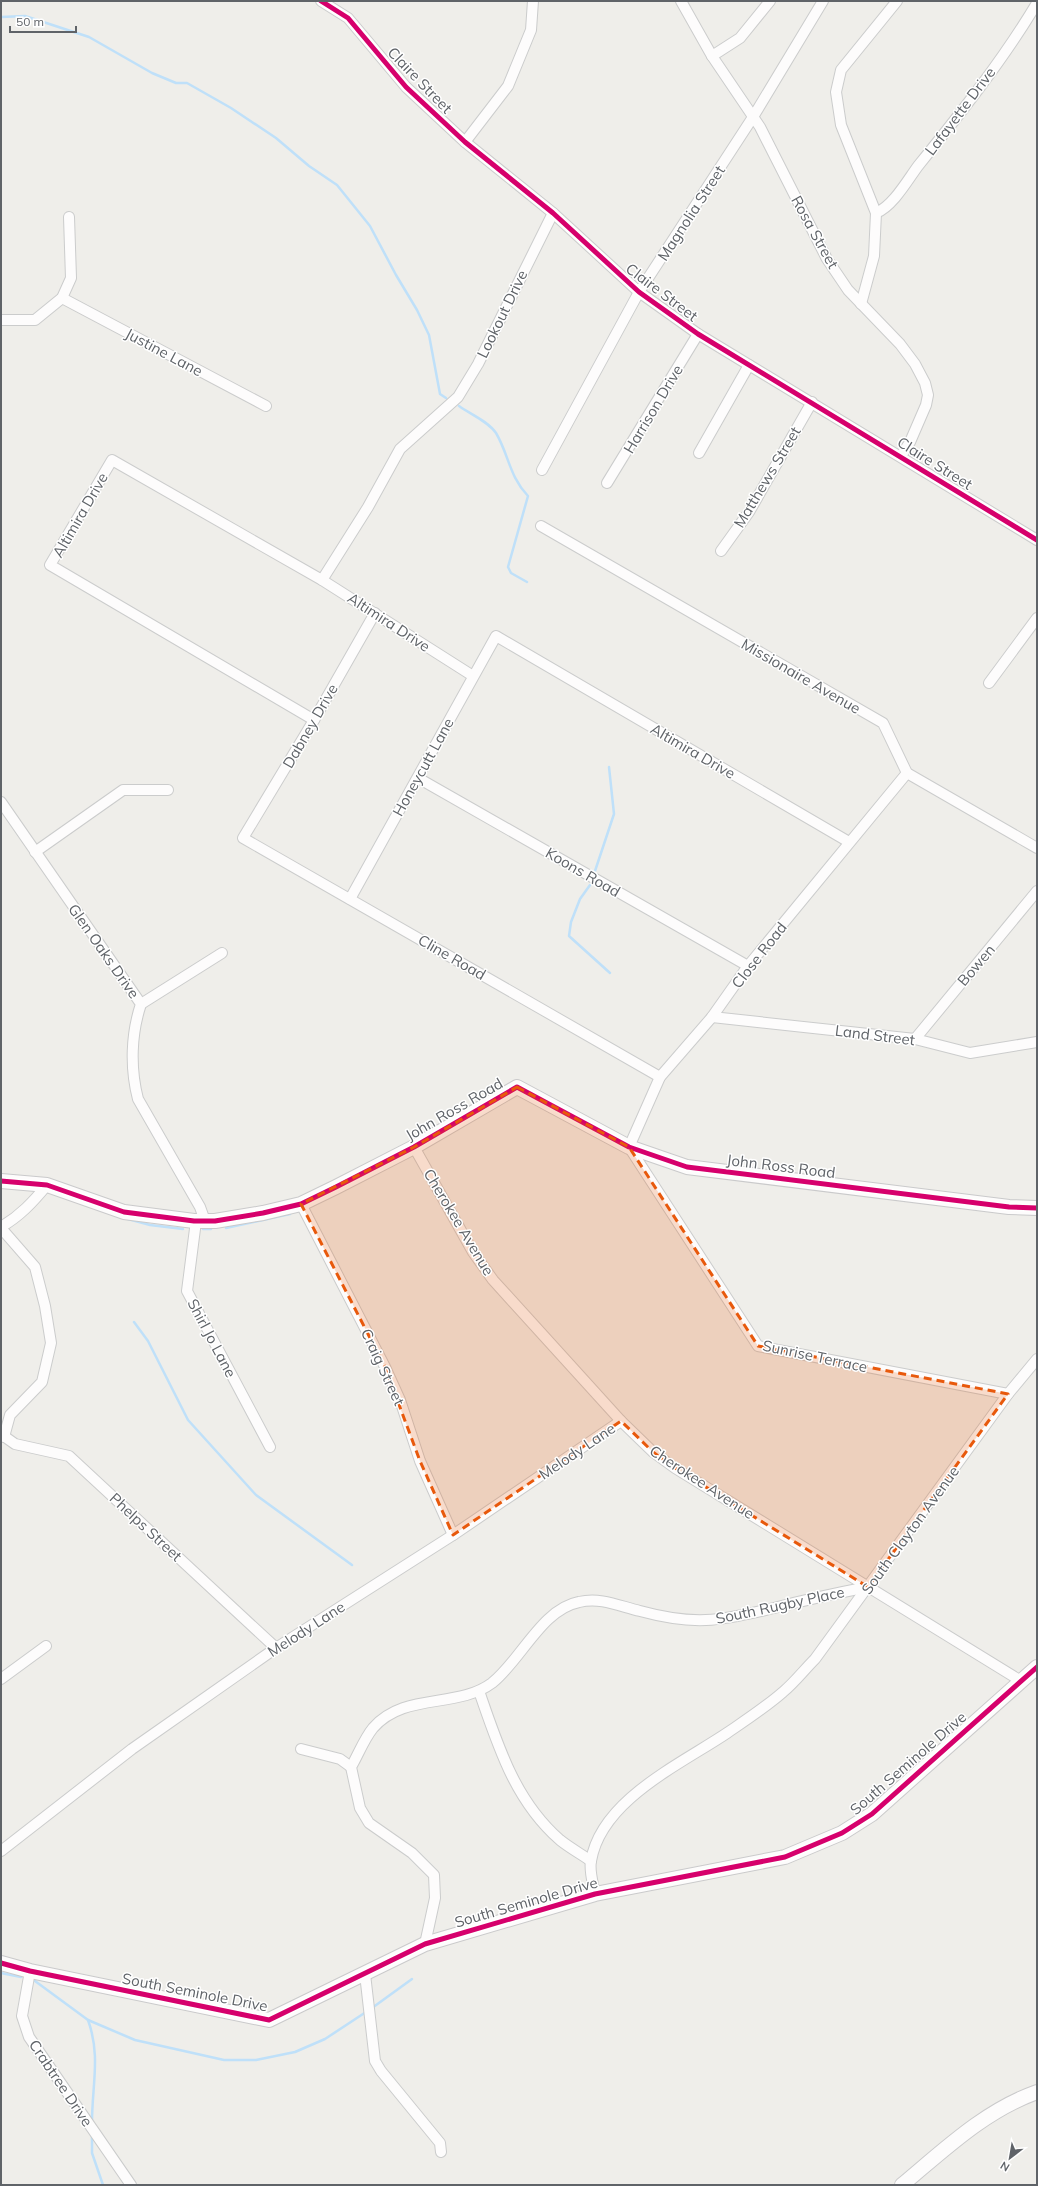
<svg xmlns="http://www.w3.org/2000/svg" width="1038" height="2186" viewBox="0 0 1038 2186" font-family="Mulish,sans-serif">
  <rect width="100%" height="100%" fill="#efeeea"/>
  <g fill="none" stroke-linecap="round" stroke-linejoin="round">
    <g stroke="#bfe0f9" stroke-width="2.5">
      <path d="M 1,17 L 25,16 L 89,37 L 152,73 L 176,83 L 187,83 L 231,108 L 276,138 L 309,166 L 337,185 L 370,226 L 396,275 L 417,310 L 429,335 L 440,394 L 446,398"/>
      <path d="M 459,406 C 470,414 488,421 496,433 C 509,455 509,476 528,496 L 508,567 L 511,573 L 527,582"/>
      <path d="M 595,871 L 614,814 L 609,767"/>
      <path d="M 590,885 L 580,899 L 571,922 L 569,936 L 610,973"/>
      <path d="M 128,1219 L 150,1225 L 183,1229"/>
      <path d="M 226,1228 L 290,1214"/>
      <path d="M 203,1229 L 211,1229"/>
      <path d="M 134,1322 L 148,1341 L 188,1420 L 256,1495 L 352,1565"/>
      <path d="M 1,1973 L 21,1977"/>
      <path d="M 35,1981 L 88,2020 L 135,2040 L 224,2060 L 256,2060 L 295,2052 L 325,2039 L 366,2012"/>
      <path d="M 372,2008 L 412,1979"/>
      <path d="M 88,2020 C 101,2056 92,2085 92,2122"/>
      <path d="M 92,2135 L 92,2153 L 103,2185"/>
    </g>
    <g stroke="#cbcccc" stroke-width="12">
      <g id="street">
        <path d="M 321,1 L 348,18 L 406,87 L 465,142 L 553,213 L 639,292 L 698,334 L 1037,540"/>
        <path d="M 681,1 L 712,56 L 760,127 L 827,259 L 848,290 L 900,344 L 915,364 L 925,383 L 928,395 L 926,405 L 910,442 L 901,456"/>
        <path d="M 712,56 L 740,38 L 770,1"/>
        <path d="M 465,142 L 508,86 L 531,30 L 533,1"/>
        <path d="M 876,213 C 893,206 907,181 918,166 C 960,114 1003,60 1037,3"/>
        <path d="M 62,298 L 266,406"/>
        <path d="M 861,304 L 874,256 L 876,213 L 841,125 L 836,92 L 841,70 L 897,1"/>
        <path d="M 1,320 L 35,320 L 62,298 L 71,278 L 69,217"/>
        <path d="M 699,453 L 749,365"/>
        <path d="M 542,470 L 639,292 L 753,117 L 823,1"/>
        <path d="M 607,483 L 698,334"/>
        <path d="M 541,526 L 883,723 L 907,773 L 1037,848"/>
        <path d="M 721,551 L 749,512 L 812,402"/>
        <path d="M 322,580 L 368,507 L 400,449 L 458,397 L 478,364 L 553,213"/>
        <path d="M 375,613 L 314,720 L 243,838 L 660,1077"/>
        <path d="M 989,683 L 1037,618"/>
        <path d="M 314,720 L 50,565 L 112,460 L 322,580 L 473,676"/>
        <path d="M 907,773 L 748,966 L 712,1017 L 660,1077 L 629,1147 L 758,1346 L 1008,1394"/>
        <path d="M 418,778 L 748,966"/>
        <path d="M 1,802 L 141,1004 C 131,1034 130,1068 138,1099 L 200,1207 L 205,1221"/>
        <path d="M 35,852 L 123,790 L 168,790"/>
        <path d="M 350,899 L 496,636 L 849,842"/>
        <path d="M 141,1004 L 222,953"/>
        <path d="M 712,1017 L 915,1039 L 970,1053 L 1037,1042"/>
        <path d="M 915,1039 L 1037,891"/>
        <path d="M 414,1147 L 473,1252 L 493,1280 L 621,1421 L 653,1452 L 675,1468 L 1021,1681"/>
        <path d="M 301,1204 L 385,1367 L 400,1400 L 420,1461 L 453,1535"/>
        <path d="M 196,1221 L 187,1291 L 270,1447"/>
        <path d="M 1,1227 C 20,1216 33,1202 47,1185"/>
        <path d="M 1,1228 L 35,1267 L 45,1306 L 51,1343 L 42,1382 L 10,1415 L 4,1437"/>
        <path d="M 1,1434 L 15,1444 L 69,1456 L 276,1648"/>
        <path d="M 1,1679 L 46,1646"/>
        <path d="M 479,1691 C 498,1746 515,1801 560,1840 C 570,1848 581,1854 591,1861"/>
        <path d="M 301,1749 L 340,1759 L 351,1767"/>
        <path d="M 1,1851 L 132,1749 L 276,1648 L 453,1535 L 621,1421"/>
        <path d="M 595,1894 C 593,1883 589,1871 591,1861 C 601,1800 681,1764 727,1733 C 746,1720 766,1707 783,1692 C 795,1682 804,1670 815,1659 L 1008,1394 L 1037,1359"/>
        <path d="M 425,1944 L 435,1898 L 434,1875 L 412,1853 L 369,1823 L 360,1808 L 351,1767 C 358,1755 364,1739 373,1728 C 404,1692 457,1709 492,1683 C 521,1660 542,1609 579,1602 C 601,1597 619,1606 640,1611 C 662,1617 683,1621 706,1620 C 729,1619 752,1613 774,1608 C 805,1600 837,1593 868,1587"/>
        <path d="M 30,1971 L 22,2016 L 29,2037 L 131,2185"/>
        <path d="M 365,1974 L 375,2061 L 381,2071 L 440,2143 L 441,2152"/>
      </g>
    </g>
    <g stroke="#cacacb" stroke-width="16">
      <g id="secondary">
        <path d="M 1,1181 L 47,1185 L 124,1212 L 194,1221 L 215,1221 L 263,1213 L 301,1204 L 336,1187 L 414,1147 L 517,1087 L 629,1147 L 687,1167 L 1009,1207 L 1037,1208"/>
        <path d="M 1,1963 L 30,1971 L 269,2020 L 425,1944 L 595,1894 L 785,1857 L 842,1833 L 872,1814 L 1037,1667"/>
        <path d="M 902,2185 C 944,2150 984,2111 1037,2092"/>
      </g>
    </g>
    <use href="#street" stroke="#fdfcfc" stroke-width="10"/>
    <use href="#secondary" stroke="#fdfcfc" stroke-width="14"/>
    <g stroke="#fff" stroke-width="8">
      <g id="cycleway">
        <path d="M 321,1 L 348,18 L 406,87 L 465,142 L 553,213 L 639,292 L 698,334 L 1037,540"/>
        <path d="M 1,1181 L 47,1185 L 124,1212 L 194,1221 L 215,1221 L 263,1213 L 301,1204 L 336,1187 L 414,1147 L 517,1087 L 629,1147 L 687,1167 L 1009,1207 L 1037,1208"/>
        <path d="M 1,1963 L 30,1971 L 269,2020 L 425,1944 L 595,1894 L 785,1857 L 842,1833 L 872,1814 L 1037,1667"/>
      </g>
    </g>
    <use href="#cycleway" stroke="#d6006c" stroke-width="5"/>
  </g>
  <path fill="#e8590c" fill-opacity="0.2" stroke="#e8590c" stroke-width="3" stroke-dasharray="8 5" stroke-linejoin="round" d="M 517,1087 L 629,1147 L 758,1346 L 1008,1394 L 868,1587 L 675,1468 L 653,1452 L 621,1421 L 453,1535 L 420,1461 L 385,1367 L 301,1204 L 414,1147 Z"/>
  <g text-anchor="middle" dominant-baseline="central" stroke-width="3" stroke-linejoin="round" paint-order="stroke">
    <g font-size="15" fill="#5f6368" stroke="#fff">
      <text transform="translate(420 80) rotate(46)">Claire Street</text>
      <text transform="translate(960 111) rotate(-53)">Lafayette Drive</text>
      <text transform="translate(691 213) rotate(-57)">Magnolia Street</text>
      <text transform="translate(815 232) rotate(61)">Rosa Street</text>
      <text transform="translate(662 292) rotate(37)">Claire Street</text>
      <text transform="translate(502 314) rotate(-64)">Lookout Drive</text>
      <text transform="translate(164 352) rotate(28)">Justine Lane</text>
      <text transform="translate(653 409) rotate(-59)">Harrison Drive</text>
      <text transform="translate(935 463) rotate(32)">Claire Street</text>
      <text transform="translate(767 477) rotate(-59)">Matthews Street</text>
      <text transform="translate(80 515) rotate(-60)">Altimira Drive</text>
      <text transform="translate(389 622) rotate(33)">Altimira Drive</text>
      <text transform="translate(801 676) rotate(30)">Missionaire Avenue</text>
      <text transform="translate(310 726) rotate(-60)">Dabney Drive</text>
      <text transform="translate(693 751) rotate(30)">Altimira Drive</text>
      <text transform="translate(423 767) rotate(-61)">Honeycutt Lane</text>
      <text transform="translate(583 872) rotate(30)">Koons Road</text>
      <text transform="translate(104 951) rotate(55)">Glen Oaks Drive</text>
      <text transform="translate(759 955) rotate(-52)">Close Road</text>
      <text transform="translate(452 957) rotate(30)">Cline Road</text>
      <text transform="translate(976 965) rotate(-50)">Bowen</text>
      <text transform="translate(875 1035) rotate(7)">Land Street</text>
      <text transform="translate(454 1109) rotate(-30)">John Ross Road</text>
      <text transform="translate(781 1166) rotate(7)">John Ross Road</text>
      <text transform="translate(459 1222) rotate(59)">Cherokee Avenue</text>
      <text transform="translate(212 1338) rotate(62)">Shirl Jo Lane</text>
      <text transform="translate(815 1356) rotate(12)">Sunrise Terrace</text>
      <text transform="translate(383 1367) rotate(65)">Craig Street</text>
      <text transform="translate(577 1451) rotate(-34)">Melody Lane</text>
      <text transform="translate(702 1482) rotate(33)">Cherokee Avenue</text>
      <text transform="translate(146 1527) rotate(43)">Phelps Street</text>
      <text transform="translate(910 1530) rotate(-54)">South Clayton Avenue</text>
      <text transform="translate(780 1605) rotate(-12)">South Rugby Place</text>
      <text transform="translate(306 1629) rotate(-33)">Melody Lane</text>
      <text transform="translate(908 1763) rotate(-41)">South Seminole Drive</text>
      <text transform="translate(526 1902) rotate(-16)">South Seminole Drive</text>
      <text transform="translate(195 1992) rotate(11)">South Seminole Drive</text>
      <text transform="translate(61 2083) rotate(56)">Crabtree Drive</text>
    </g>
  </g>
  <rect width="1038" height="2186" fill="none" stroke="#5f6368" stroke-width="4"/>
  <g transform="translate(1010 2158) rotate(211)" stroke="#ffffff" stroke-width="3" paint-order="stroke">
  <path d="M0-3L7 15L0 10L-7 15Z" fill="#5f6368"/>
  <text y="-6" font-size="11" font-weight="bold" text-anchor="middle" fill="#5f6368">N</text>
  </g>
  <path d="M10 26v6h66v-6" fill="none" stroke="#5f6368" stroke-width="2"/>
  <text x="16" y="26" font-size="12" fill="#5f6368" stroke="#ffffff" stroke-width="3" paint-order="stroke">50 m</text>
</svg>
